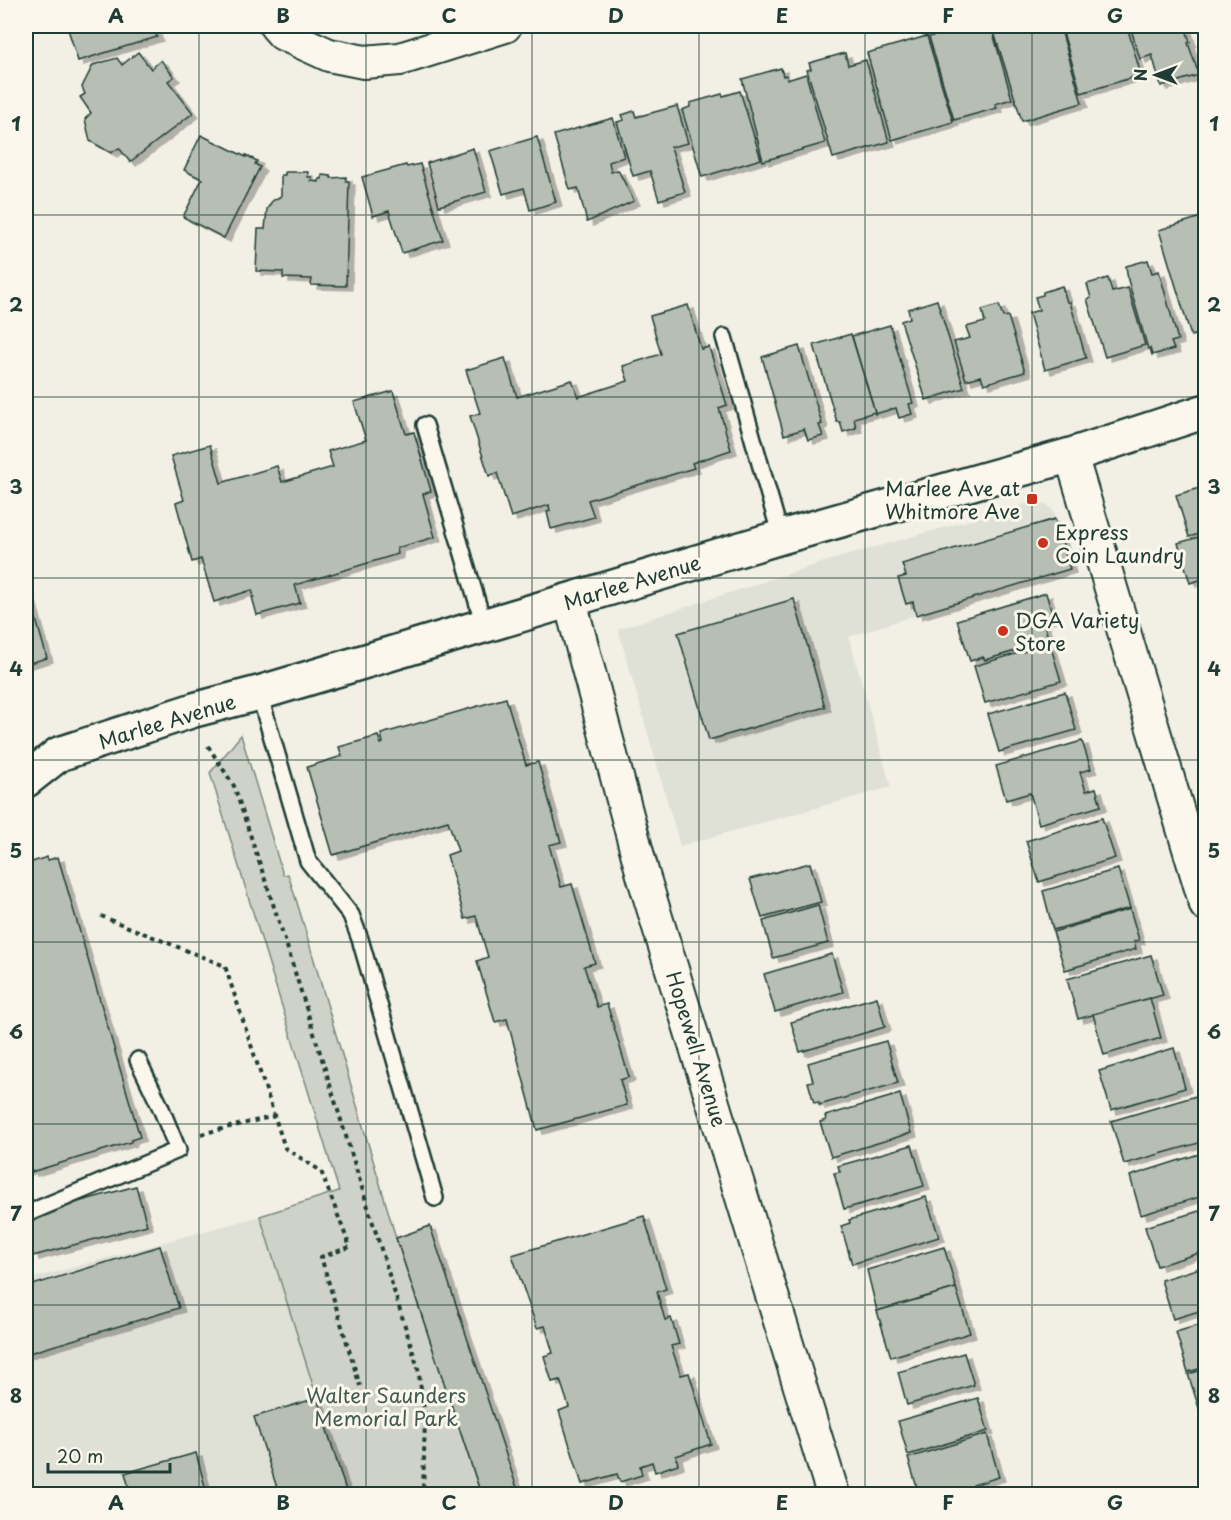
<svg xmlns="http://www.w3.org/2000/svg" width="1231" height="1520" viewBox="0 0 1231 1520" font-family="'Playpen Sans',sans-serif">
  <defs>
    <filter id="shadow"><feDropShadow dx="6" dy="4" stdDeviation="0" flood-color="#0004"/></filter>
  </defs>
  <rect width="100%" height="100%" fill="#f2f0e5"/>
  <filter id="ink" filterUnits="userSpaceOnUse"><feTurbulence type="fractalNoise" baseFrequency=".0167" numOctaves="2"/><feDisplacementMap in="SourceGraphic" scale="12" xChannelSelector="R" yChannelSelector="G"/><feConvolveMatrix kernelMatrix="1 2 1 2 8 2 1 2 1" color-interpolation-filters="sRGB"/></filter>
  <g filter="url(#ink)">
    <g fill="#e0e1d6">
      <path d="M 1037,502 L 1046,504 L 1053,510 L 1073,568 L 916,615 L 849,637 L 891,787 L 680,846 L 618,629 L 827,561 L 1029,503 Z"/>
      <path d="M 260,1216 L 347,1494 L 26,1494 L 26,1280 Z"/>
    </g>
    <path fill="#cfd2c8" stroke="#77887e" stroke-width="1.5" d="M 241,735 L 283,875 L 288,874 L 299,909 L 396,1238 L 481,1494 L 347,1494 L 260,1216 L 339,1191 L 210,773 Z"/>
    <g fill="#b7beb3" stroke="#1f3d34" stroke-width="1.5" filter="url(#shadow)">
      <path d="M 67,26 L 153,26 L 157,37 L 78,61 Z"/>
      <path d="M 951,26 L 991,26 L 1012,99 L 995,104 L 997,108 L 954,120 L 929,37 L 933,36 L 932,33 L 952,27 Z"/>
      <path d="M 992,26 L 1060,26 L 1082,103 L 1022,121 Z"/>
      <path d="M 1061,26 L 1127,26 L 1141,75 L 1081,93 Z"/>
      <path d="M 1130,26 L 1185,26 L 1190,42 L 1188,43 L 1199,75 L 1161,86 L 1152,55 L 1140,59 Z"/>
      <path d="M 927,36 L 953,122 L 892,140 L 867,53 Z"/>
      <path d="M 138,52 L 151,69 L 161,60 L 174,77 L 168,81 L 193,113 L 130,162 L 119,148 L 111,153 L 90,141 L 85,119 L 91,113 L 80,97 L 85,94 L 82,87 L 93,65 L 117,58 L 122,65 Z"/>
      <path d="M 845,53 L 848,65 L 866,60 L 889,142 L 833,158 L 807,70 L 811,69 L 809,63 Z"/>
      <path d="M 781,68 L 783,76 L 786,75 L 787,80 L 806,74 L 825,143 L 763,161 L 742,79 Z"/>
      <path d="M 740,91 L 761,159 L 702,177 L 682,110 L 690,107 L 690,103 L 722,94 L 723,96 Z"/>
      <path d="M 677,106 L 688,143 L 671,147 L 685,192 L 659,200 L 650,171 L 633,176 L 617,122 L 624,120 L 622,115 L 634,111 L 636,117 Z"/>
      <path d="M 613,118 L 624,157 L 609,162 L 611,172 L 618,170 L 634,201 L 587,222 L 578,188 L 570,190 L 554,135 Z"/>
      <path d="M 201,135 L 246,157 L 246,155 L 257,161 L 255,164 L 260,167 L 224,238 L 183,217 L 202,179 L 184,170 Z"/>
      <path d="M 537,137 L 556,202 L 530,210 L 524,188 L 503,194 L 490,151 Z"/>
      <path d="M 473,148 L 486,192 L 439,206 L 427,163 Z"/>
      <path d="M 420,164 L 443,240 L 402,253 L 389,211 L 373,216 L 362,177 L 406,165 L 407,167 Z"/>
      <path d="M 285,172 L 308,172 L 308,177 L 312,177 L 311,181 L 319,182 L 319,179 L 322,179 L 322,175 L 331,176 L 331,178 L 346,177 L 346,181 L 349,181 L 346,286 L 311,285 L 312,279 L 283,278 L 283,272 L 256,271 L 258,229 L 265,229 L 267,209 L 272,201 L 281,196 L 281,175 L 285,175 Z"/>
      <path d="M 1201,217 L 1206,234 L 1206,332 L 1191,336 L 1159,230 Z"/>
      <path d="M 1148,260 L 1152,273 L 1159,271 L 1178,340 L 1171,342 L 1174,349 L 1152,355 L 1150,348 L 1148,349 L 1128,280 L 1126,266 Z"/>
      <path d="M 1108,278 L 1112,292 L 1128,288 L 1145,345 L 1105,357 L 1087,299 L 1091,298 L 1087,284 Z"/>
      <path d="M 1062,286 L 1067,302 L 1070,302 L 1086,358 L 1045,370 L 1029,313 L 1039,310 L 1035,297 L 1043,295 L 1043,292 Z"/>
      <path d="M 937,300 L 964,388 L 926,400 L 901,321 L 910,318 L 908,309 Z"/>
      <path d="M 688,305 L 701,349 L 709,347 L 727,405 L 719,408 L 731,450 L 692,463 L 694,468 L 588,500 L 594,517 L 551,529 L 547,512 L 550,511 L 549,505 L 511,517 L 497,473 L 489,476 L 470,416 L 480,413 L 466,370 L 505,358 L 517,397 L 572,380 L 578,397 L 628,381 L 623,366 L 661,354 L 650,316 Z"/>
      <path d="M 999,305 L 1003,317 L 1008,316 L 1025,372 L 984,384 L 981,376 L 966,380 L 954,342 L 970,338 L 966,327 L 985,322 L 982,310 Z"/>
      <path d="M 890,325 L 913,403 L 909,404 L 912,414 L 899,418 L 896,408 L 875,414 L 852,336 Z"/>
      <path d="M 851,334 L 875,412 L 854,418 L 856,428 L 843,432 L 840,422 L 837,422 L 814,345 Z"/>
      <path d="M 799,346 L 822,424 L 819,425 L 823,436 L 808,440 L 804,429 L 784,435 L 762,357 Z"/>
      <path d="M 393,391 L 406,434 L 414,432 L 431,491 L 423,494 L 435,537 L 397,548 L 398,554 L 295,585 L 300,603 L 257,615 L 252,597 L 254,597 L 252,590 L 214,602 L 201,559 L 192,562 L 176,503 L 184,500 L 171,456 L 210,445 L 221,483 L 277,466 L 282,482 L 333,467 L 328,451 L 366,440 L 354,402 Z"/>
      <path d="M 1206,486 L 1206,532 L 1189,537 L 1176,495 Z"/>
      <path d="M 1055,519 L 1070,569 L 916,615 L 913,602 L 906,604 L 898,578 L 906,576 L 902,564 Z"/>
      <path d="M 1206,535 L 1206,578 L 1190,583 L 1178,543 Z"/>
      <path d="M 26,584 L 47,658 L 26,664 Z"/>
      <path d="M 1046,593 L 1053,617 L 1043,620 L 1049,641 L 985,660 L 983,657 L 970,661 L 957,620 Z"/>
      <path d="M 1206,597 L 1206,612 L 1201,598 Z"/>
      <path d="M 794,599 L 825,707 L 709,740 L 678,633 Z"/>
      <path d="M 1050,644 L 1061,681 L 985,703 L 974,666 Z"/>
      <path d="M 1065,692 L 1076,730 L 999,752 L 988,714 Z"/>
      <path d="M 506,698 L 526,765 L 538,762 L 561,842 L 549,845 L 561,887 L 572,884 L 595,963 L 584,966 L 597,1007 L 607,1004 L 629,1077 L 620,1080 L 627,1105 L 537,1130 L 507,1019 L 495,1022 L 477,961 L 488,957 L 476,916 L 465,919 L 447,855 L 458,851 L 448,821 L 333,855 L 307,767 L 342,756 L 339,747 L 378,736 L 381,744 L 383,743 L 381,734 Z"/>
      <path d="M 1082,741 L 1091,769 L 1080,772 L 1086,791 L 1096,788 L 1101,806 L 1039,824 L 1030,793 L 1006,800 L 996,766 Z"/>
      <path d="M 1102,818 L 1115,858 L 1039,882 L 1026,841 Z"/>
      <path d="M 47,857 L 48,860 L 58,857 L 140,1137 L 131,1140 L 131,1142 L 31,1172 L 30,1169 L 26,1171 L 26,864 Z"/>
      <path d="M 810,863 L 821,902 L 762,918 L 750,879 Z"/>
      <path d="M 1118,869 L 1130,908 L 1053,930 L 1043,891 Z"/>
      <path d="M 818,905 L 828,943 L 773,958 L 763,921 Z"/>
      <path d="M 1130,909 L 1139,940 L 1134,941 L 1136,949 L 1065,970 L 1053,932 Z"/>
      <path d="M 832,954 L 843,992 L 775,1012 L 764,974 Z"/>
      <path d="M 1151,955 L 1163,995 L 1078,1019 L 1067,979 Z"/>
      <path d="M 877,997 L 885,1027 L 800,1052 L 791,1022 Z"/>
      <path d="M 1150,998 L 1161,1038 L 1104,1055 L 1093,1014 Z"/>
      <path d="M 886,1041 L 898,1083 L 819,1105 L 819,1102 L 814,1103 L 808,1082 L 813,1081 L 808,1063 Z"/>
      <path d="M 1174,1048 L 1185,1088 L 1111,1110 L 1099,1071 Z"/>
      <path d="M 900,1094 L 911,1133 L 831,1157 L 820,1122 L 826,1120 L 825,1116 Z"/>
      <path d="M 1196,1096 L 1206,1129 L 1206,1141 L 1124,1164 L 1111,1121 Z"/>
      <path d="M 912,1145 L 924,1186 L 844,1209 L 834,1173 L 840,1172 L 838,1166 Z"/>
      <path d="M 1202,1153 L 1206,1165 L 1206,1195 L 1141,1215 L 1130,1176 Z"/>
      <path d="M 136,1186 L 147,1225 L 33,1256 L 26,1226 L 26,1216 Z"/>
      <path d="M 926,1197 L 939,1237 L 852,1264 L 841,1226 L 850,1223 L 849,1220 Z"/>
      <path d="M 1206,1209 L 1206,1251 L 1157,1266 L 1145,1227 Z"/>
      <path d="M 644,1216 L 666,1289 L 657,1292 L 665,1320 L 671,1318 L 679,1344 L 671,1346 L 681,1375 L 689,1373 L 711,1444 L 676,1456 L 678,1464 L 655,1472 L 652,1462 L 640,1466 L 642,1475 L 620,1482 L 617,1474 L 582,1484 L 559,1411 L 569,1407 L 560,1380 L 552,1382 L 544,1356 L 553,1353 L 545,1326 L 537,1328 L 512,1255 Z"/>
      <path d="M 430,1226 L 519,1494 L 481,1494 L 396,1238 Z"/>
      <path d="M 160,1246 L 179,1308 L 26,1354 L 26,1287 Z"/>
      <path d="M 944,1247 L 956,1288 L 877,1311 L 867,1270 Z"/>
      <path d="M 1206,1266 L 1206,1309 L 1173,1319 L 1161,1280 Z"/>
      <path d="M 956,1288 L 970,1333 L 891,1357 L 877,1311 Z"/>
      <path d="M 1206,1323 L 1206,1367 L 1188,1372 L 1176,1332 Z"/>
      <path d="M 964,1353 L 974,1385 L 907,1405 L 898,1372 Z"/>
      <path d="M 1206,1369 L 1206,1409 L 1200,1411 L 1188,1374 Z"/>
      <path d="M 317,1398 L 347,1494 L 279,1494 L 254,1417 Z"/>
      <path d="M 978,1398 L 988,1431 L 908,1455 L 898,1421 Z"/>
      <path d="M 987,1434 L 999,1477 L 973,1485 L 976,1494 L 919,1494 L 908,1458 Z"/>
      <path d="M 196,1453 L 207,1494 L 106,1494 L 129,1488 L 125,1473 Z"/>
    </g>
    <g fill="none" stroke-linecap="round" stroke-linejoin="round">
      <g stroke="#1f3d34" stroke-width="20">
        <g id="service">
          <path d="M 724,337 L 781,537"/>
          <path d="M 425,425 L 484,625"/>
          <path d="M 259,693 L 308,861 L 351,915 L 360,939 L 435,1198"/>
          <path d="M 26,1214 L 178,1150 L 160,1106 L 138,1060"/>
        </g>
      </g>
      <g stroke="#1f3d34" stroke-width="36">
        <g id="minor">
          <path d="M 276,26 L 283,34 L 329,55 L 364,62 L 400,59 L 505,26"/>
          <path d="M 1071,455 L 1206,905"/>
          <path d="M 570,601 L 643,875 L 833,1494"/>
        </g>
      </g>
      <g stroke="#1f3d34" stroke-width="38">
        <path id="tertiary" d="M 26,780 L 59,754 L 194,710 L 259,693 L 781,537 L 1071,455 L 1206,411"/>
      </g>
      <g stroke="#1f3d34" stroke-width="4" stroke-dasharray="4.5 4.5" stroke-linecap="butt">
        <path d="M 208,746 L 234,786 L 285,940 L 418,1368 L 425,1416 L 423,1494"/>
        <path d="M 101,916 L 225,966 L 285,1148 L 321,1171 L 350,1247 L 321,1257 L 360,1386"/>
        <path d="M 201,1134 L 275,1116"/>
      </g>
      <use href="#service" stroke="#fbf7ec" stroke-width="15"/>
      <use href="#minor" stroke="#fbf7ec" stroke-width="32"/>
      <use href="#tertiary" stroke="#fbf7ec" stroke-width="33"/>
    </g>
  </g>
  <path fill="none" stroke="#1f3d34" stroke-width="1.5" stroke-opacity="0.55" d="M 199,26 L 199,1494M 366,26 L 366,1494M 532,26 L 532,1494M 699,26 L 699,1494M 865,26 L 865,1494M 1032,26 L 1032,1494M 26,215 L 1206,215M 26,397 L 1206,397M 26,578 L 1206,578M 26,760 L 1206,760M 26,942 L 1206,942M 26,1124 L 1206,1124M 26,1305 L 1206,1305"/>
  <g fill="#c8321e" stroke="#fbf7ec" stroke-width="2">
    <rect x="1026" y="493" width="12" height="12" rx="3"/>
    <circle cx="1043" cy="543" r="6"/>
    <circle cx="1003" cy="631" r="6"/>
  </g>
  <g text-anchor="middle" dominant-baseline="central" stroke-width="6" stroke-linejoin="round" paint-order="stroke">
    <g font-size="20" fill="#1f3d34" stroke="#fbf7ec" text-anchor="start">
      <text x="1020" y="488" text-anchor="end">Marlee Ave at<tspan x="1020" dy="23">Whitmore Ave</tspan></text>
      <text x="1055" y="532">Express<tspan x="1055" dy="23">Coin Laundry</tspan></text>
      <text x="1015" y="620">DGA Variety<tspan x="1015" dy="23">Store</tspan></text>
    </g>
    <g font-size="20" fill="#1f3d34" stroke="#fbf7ec">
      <text transform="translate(632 582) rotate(-17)">Marlee Avenue</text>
      <text transform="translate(167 721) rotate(-17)">Marlee Avenue</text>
      <text transform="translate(697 1049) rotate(73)">Hopewell Avenue</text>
    </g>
    <g font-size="20" fill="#425b52" stroke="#fbf7ec">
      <text x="386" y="1395">Walter Saunders<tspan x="386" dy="23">Memorial Park</tspan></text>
    </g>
  </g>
  <rect width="1231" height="1520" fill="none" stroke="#fbf7ec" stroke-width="66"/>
  <g transform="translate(1156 75) rotate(270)" stroke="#fbf7ec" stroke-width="4.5" paint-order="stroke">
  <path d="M0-4.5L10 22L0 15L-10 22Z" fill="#1f3d34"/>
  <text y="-9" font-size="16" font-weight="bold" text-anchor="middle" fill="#1f3d34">N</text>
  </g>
  <path d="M48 1463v9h122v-9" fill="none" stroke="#1f3d34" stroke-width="3"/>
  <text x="57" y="1463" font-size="18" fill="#1f3d34" stroke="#fbf7ec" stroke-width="4.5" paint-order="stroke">20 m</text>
  <rect x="33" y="33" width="1165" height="1454" fill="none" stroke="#1f3d34" stroke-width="2"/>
  <g font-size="20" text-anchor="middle" font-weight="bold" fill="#1f3d34">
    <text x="116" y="23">A</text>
    <text x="283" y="23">B</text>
    <text x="449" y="23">C</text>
    <text x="616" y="23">D</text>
    <text x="782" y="23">E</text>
    <text x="948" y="23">F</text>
    <text x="1115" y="23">G</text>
    <text x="16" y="131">1</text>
    <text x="1214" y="131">1</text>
    <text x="16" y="312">2</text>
    <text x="1214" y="312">2</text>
    <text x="16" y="494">3</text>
    <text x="1214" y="494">3</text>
    <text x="16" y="676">4</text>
    <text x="1214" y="676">4</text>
    <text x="16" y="858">5</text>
    <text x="1214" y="858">5</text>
    <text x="16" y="1039">6</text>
    <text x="1214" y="1039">6</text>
    <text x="16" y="1221">7</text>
    <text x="1214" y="1221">7</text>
    <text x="16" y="1403">8</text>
    <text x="1214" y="1403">8</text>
    <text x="116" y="1510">A</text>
    <text x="283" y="1510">B</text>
    <text x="449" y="1510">C</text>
    <text x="616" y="1510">D</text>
    <text x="782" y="1510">E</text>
    <text x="948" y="1510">F</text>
    <text x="1115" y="1510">G</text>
  </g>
</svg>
